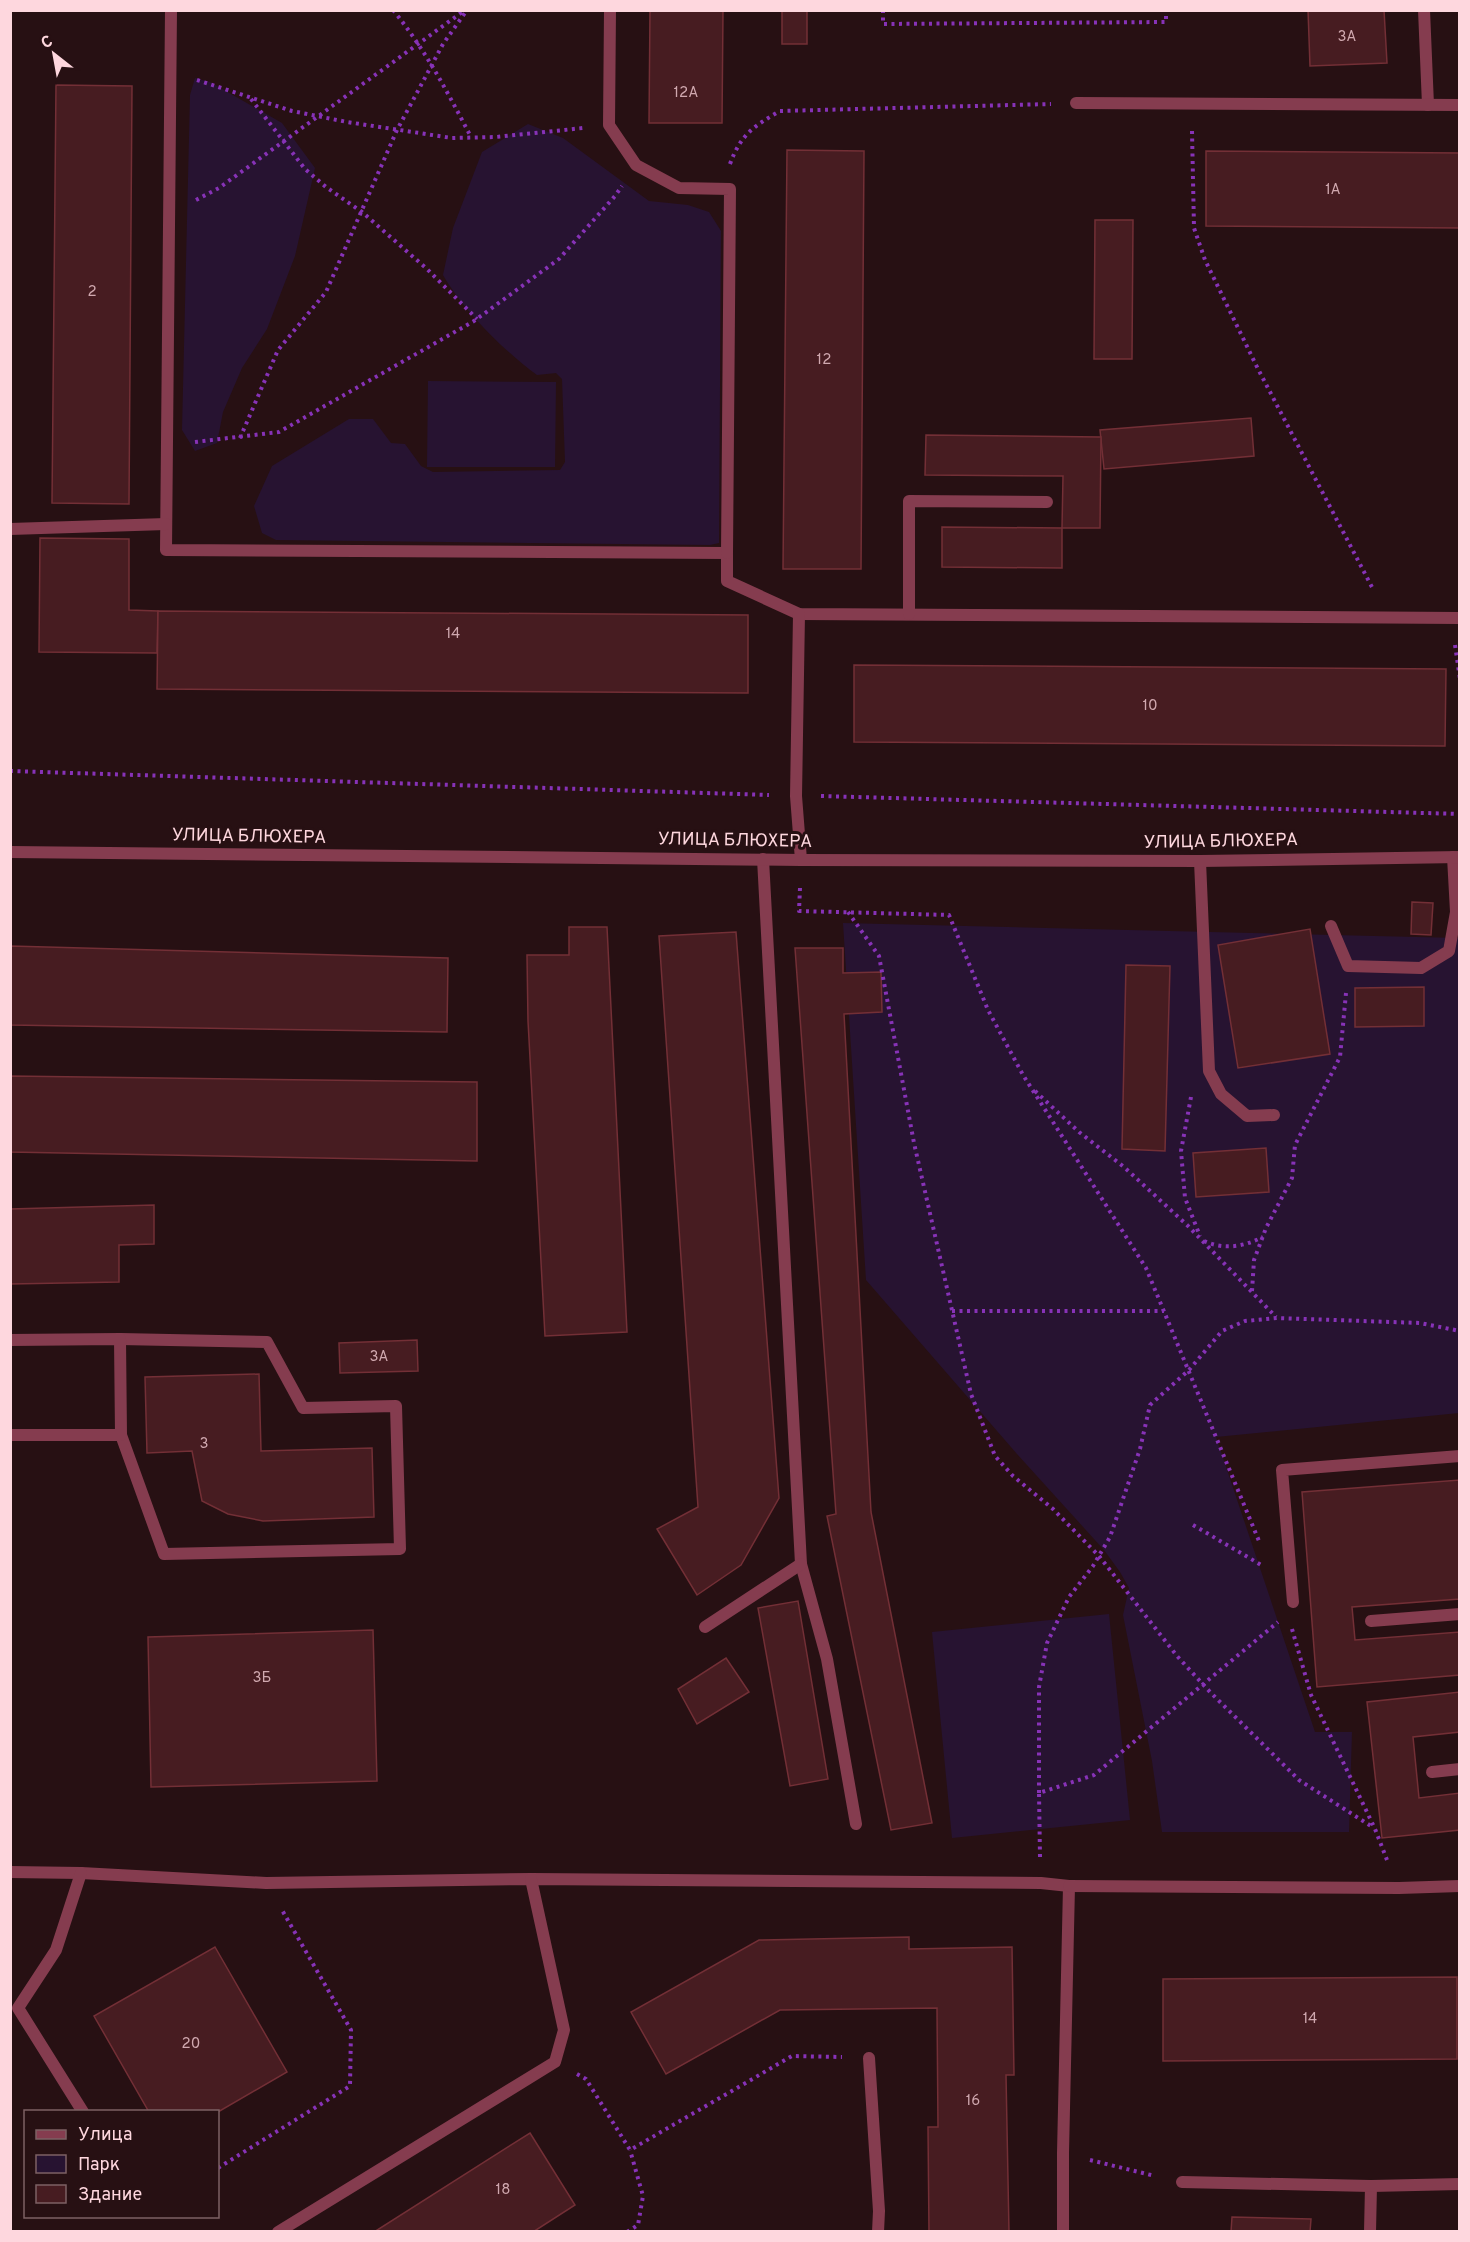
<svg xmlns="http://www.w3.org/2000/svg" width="1470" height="2242" viewBox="0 0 1470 2242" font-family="Overpass,sans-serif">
  <rect width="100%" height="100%" fill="#271013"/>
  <g fill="#271331">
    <path d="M 195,78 L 210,82 L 282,123 L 315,168 L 295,256 L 267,329 L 242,368 L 223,412 L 217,443 L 195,451 L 182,430 L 190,95 Z"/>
    <path d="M 528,124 L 563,138 L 649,201 L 688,205 L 709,212 L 721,231 L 719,543 L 710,545 L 276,540 L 262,533 L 254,506 L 272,466 L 349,419 L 373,419 L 391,443 L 405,444 L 421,466 L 433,472 L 560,470 L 565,462 L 562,379 L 556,373 L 537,375 C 504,351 463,310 443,275 L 453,228 L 482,152 Z"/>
    <path d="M 428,381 L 556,382 L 555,467 L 427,467 Z"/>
    <path d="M 843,923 L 1459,938 L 1459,1413 L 1216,1437 L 1315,1732 L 1352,1732 L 1349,1832 L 1162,1832 L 1152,1761 L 1123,1615 L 1129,1588 L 1120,1572 L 1104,1550 L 1017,1454 L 866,1280 Z"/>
    <path d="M 1109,1614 L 1130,1820 L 952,1838 L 932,1632 Z"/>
  </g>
  <g fill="#471c21" stroke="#732f36" stroke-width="1.5">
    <path d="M 650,10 L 723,10 L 722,123 L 649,123 Z"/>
    <rect x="782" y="10" width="25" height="34"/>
    <path d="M 1308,10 L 1384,10 L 1387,63 L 1310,66 Z"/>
    <path d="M 56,85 L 132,86 L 129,504 L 52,503 Z"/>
    <path d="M 787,150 L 864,151 L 861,569 L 783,569 Z"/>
    <path d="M 1206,151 L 1460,153 L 1460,228 L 1206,226 Z"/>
    <path d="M 1095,220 L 1133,220 L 1132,359 L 1094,359 Z"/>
    <path d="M 1251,418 L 1254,456 L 1104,469 L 1100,430 Z"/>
    <path d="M 926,435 L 1101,437 L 1100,528 L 1062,528 L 1063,476 L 925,475 Z"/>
    <path d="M 942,527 L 1062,528 L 1062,568 L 942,567 Z"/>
    <path d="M 40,538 L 129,539 L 129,610 L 158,611 L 157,653 L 39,652 Z"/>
    <path d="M 158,611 L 748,615 L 748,693 L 157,689 Z"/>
    <path d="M 854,665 L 1446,669 L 1445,746 L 854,742 Z"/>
    <path d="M 1412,902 L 1433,903 L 1431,935 L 1411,934 Z"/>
    <path d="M 569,927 L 607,927 L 627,1332 L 545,1336 L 528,1021 L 527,955 L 569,955 Z"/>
    <path d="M 1310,929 L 1330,1054 L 1238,1068 L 1218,945 Z"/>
    <path d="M 736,932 L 779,1498 L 741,1565 L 697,1595 L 657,1529 L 698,1507 L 659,936 Z"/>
    <path d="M 10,946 L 448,958 L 447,1032 L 10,1025 Z"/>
    <path d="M 795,948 L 843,948 L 843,973 L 881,972 L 882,1012 L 844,1014 L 871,1512 L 932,1823 L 891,1830 L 827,1516 L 836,1514 Z"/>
    <path d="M 1126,965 L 1170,966 L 1165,1151 L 1122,1149 Z"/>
    <path d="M 1424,987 L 1424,1026 L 1355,1027 L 1355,988 Z"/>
    <path d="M 10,1076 L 477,1082 L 477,1161 L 10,1152 Z"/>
    <path d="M 1266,1148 L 1269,1192 L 1196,1197 L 1193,1153 Z"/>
    <path d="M 154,1205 L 154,1244 L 119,1245 L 119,1282 L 10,1284 L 10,1209 Z"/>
    <path d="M 417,1340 L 418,1371 L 340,1373 L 339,1343 Z"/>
    <path d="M 259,1374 L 261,1451 L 372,1448 L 374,1517 L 263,1521 L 228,1514 L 202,1501 L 192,1451 L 147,1453 L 145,1377 Z"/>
    <path d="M 1460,1480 L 1460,1599 L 1352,1607 L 1355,1640 L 1460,1632 L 1460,1675 L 1317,1687 L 1302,1492 Z"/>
    <path d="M 798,1601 L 828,1779 L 790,1786 L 758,1608 Z"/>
    <path d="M 373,1630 L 377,1781 L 151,1787 L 148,1637 Z"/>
    <path d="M 726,1658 L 749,1692 L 697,1724 L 678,1689 Z"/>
    <path d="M 1460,1692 L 1460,1732 L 1413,1737 L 1419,1798 L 1460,1793 L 1460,1830 L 1382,1838 L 1367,1702 Z"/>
    <path d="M 909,1937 L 909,1949 L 1012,1947 L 1014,2075 L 1006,2075 L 1009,2232 L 929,2232 L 928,2127 L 938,2127 L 937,2008 L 780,2010 L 666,2074 L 631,2012 L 759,1940 Z"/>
    <path d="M 215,1947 L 287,2072 L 218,2112 L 149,2112 L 94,2016 Z"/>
    <path d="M 1457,1977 L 1457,2059 L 1163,2061 L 1163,1979 Z"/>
    <path d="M 530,2133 L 575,2205 L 533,2232 L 374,2232 Z"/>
    <path d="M 1232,2217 L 1311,2219 L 1310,2232 L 1231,2232 Z"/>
  </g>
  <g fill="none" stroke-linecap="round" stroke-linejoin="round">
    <g stroke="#8732b7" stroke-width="4" stroke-dasharray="3 4.5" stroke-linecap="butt">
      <path d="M 393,10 C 425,49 448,93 471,137"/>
      <path d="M 883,10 L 883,24 L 1166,22 L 1166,10"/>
      <path d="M 197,80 L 292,111 L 347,122 L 452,138 L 496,137 L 583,128"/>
      <path d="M 251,99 L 305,169 L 326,187 L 362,212 L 427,269 L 477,319"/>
      <path d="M 1192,131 L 1194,228 L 1205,260 L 1257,367 L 1374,591"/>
      <path d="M 730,164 C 741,134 754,126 780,111 L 1051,104"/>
      <path d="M 196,200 L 219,188 L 465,10"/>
      <path d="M 240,438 L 278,350 L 326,292 L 397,130 L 443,44 L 467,10"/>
      <path d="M 195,442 L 279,432 L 474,321 L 559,259 L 615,196 L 622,186"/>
      <path d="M 1455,645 L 1460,679"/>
      <path d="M 10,771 L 769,795"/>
      <path d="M 821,796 L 1460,814"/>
      <path d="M 800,888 L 799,911 L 949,915 L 988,1010 L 1023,1075 L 1146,1268 L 1259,1541"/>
      <path d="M 848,912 L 879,956 L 914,1143 L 971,1394 L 995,1456 L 1013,1476 L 1053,1509 L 1099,1556 L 1177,1656 L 1210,1692 L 1299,1780 L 1374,1828"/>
      <path d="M 1035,1091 L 1079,1132 L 1124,1167 L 1187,1225 L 1276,1317"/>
      <path d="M 1191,1097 L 1181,1151 L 1185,1198 L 1200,1236"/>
      <path d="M 1204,1241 C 1224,1250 1243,1247 1263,1237"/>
      <path d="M 1252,1291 L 1254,1260 L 1266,1228 L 1292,1178 L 1295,1145 L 1340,1057 L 1346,993"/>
      <path d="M 952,1311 L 1164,1311"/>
      <path d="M 1193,1525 L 1263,1566"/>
      <path d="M 1292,1629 L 1311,1695 L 1375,1829 L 1387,1860"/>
      <path d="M 1039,1793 L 1039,1687 L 1047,1643 L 1069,1597 L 1093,1566 L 1110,1537 L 1140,1449 L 1150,1405 L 1189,1370 L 1222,1331 L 1245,1321 L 1277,1318 L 1420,1323 L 1460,1331"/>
      <path d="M 1040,1857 L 1039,1793 L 1094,1775 L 1278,1622"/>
      <path d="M 577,2074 L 586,2079 L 630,2150 L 792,2056 L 842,2057"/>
      <path d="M 1090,2160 L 1155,2176"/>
      <path d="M 218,2168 L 350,2086 L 351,2030 L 282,1910"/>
      <path d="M 627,2232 L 638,2225 L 643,2196 L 630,2150"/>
    </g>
    <g stroke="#853c4f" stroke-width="12">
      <path d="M 171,10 L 166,550 L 727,553 L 727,581 L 799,614 L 1460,618"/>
      <path d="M 610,10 L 609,125 L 636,165 L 679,188 L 730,189 L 727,553"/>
      <path d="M 1424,10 L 1428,105"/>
      <path d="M 1076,103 L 1460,105"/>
      <path d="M 10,529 L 166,524"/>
      <path d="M 799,614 L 796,796 L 801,860"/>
      <path d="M 909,614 L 909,501 L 1047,502"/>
      <path d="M 763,859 L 801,1564 L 827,1659 L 856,1824"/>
      <path d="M 1200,861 L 1209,1071 L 1221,1094 L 1247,1116 L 1274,1115"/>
      <path d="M 1331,926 L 1348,966 L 1421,968 L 1449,951 L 1456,912 L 1453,857"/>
      <path d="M 120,1339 L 267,1342 L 303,1408 L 396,1406 L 400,1549 L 164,1554 L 121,1435"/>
      <path d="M 10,1340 L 120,1339 L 121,1435 L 10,1435"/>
      <path d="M 1293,1602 L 1282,1470 L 1460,1456"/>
      <path d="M 1371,1621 L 1460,1614"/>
      <path d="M 705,1627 L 801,1564"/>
      <path d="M 1432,1772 L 1460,1769"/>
      <path d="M 10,1872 L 81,1873 L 266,1883 L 531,1879 L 1041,1883 L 1069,1886 L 1063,2153 L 1063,2232"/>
      <path d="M 81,1873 L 56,1950 L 18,2008 L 83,2112"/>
      <path d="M 1069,1886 L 1399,1888 L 1460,1886"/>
      <path d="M 869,2058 L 879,2211 L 878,2232"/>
      <path d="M 278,2232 L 555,2062 L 564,2030 L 531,1879"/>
      <path d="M 1370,2232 L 1371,2186"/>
    </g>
    <path stroke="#853c4f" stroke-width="12" d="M 1182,2182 L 1371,2186 L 1460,2184"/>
    <path stroke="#853c4f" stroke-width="12" d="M 10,852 L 801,860 L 1200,861 L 1460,857"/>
  </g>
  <g text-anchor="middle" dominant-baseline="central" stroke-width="6" stroke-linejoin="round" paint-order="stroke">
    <g font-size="15" fill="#d0a8af">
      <text x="1347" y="37">3А</text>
      <text x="686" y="93">12А</text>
      <text x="1333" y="190">1А</text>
      <text x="92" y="292">2</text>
      <text x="824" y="360">12</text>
      <text x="453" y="634">14</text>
      <text x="1150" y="706">10</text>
      <text x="379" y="1357">3А</text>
      <text x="204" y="1444">3</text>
      <text x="262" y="1678">3Б</text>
      <text x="1310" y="2019">14</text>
      <text x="191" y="2044">20</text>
      <text x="973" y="2101">16</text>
      <text x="503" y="2190">18</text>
    </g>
    <g font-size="18" fill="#fed7de" stroke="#271013">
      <text transform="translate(249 837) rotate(1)">УЛИЦА БЛЮХЕРА</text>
      <text transform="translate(735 841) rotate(1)">УЛИЦА БЛЮХЕРА</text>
      <text transform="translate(1221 842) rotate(-1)">УЛИЦА БЛЮХЕРА</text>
    </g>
  </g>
  <rect width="1470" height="2242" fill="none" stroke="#fed7de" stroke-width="24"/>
  <rect x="24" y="2110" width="195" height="108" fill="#271013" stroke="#7d6064" stroke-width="1.5"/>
  <rect x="36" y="2130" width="30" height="9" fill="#853c4f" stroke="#7d6064" stroke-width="1.5"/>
  <text x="78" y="2140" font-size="18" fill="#fed7de">Улица</text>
  <rect x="36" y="2155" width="30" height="18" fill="#271331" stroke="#7d6064" stroke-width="1.5"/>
  <text x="78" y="2170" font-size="18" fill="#fed7de">Парк</text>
  <rect x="36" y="2185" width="30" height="18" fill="#471c21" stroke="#7d6064" stroke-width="1.5"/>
  <text x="78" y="2200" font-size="18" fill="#fed7de">Здание</text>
  <g transform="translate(54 54) rotate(329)" stroke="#271013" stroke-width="4.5" paint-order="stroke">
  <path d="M0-4.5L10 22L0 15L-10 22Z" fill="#fed7de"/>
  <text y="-9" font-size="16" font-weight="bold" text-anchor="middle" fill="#fed7de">С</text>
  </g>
</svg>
